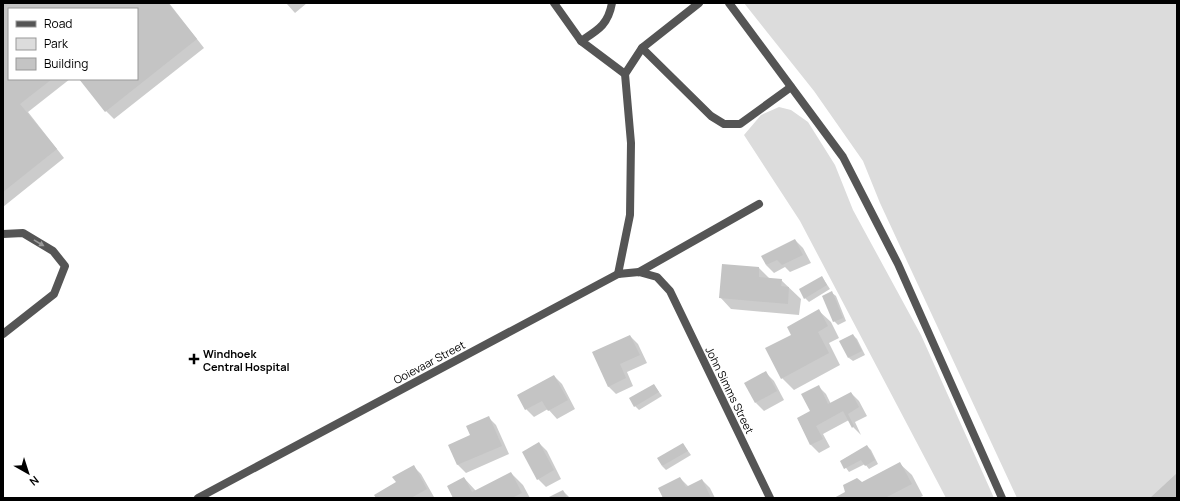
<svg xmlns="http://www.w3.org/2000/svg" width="1180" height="501" viewBox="0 0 1180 501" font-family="Manrope,sans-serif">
  <rect width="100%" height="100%" fill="#fff"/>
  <g fill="#dcdcdc">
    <path d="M 744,3 L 1177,3 L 1177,498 L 1017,498 L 880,203 L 863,161 L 814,91 Z"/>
    <path d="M 779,107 L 791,110 L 808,122 L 835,165 L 853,210 L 921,335 L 994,498 L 946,498 L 800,221 L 744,135 L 761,115 Z"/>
  </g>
  <g fill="#0003">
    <path d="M 3,3 L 169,3 L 204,48 L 114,119 L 106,111 L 80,79 L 137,79 L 137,9 L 9,9 L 9,79 L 70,79 L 28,112 L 64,158 L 3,207 Z"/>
    <path d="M 286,3 L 307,3 L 295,13 Z"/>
    <path d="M 795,240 L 803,248 L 811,263 L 790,272 L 785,267 L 774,273 L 766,265 Z"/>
    <path d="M 723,265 L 759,268 L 770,279 L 781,280 L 801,299 L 799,315 L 731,309 L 720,297 Z"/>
    <path d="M 822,277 L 830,289 L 809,302 L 805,298 Z"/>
    <path d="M 832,293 L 836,296 L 846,321 L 838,325 L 834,321 Z"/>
    <path d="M 819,311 L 831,322 L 839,338 L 829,343 L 840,365 L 794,390 L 782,378 Z"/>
    <path d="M 853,335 L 857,339 L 865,355 L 853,361 L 849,358 Z"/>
    <path d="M 630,336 L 638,344 L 647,363 L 627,372 L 633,386 L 616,394 L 608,386 Z"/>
    <path d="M 766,373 L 774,381 L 784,400 L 764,411 L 756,403 Z"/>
    <path d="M 554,376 L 562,384 L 575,409 L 557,419 L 548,409 L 534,417 L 526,409 Z"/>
    <path d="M 654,385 L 662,396 L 639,410 L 635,406 Z"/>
    <path d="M 818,386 L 826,394 L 831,404 L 851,393 L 859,401 L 867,416 L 855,422 L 861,435 L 853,427 L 849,420 L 823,434 L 830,447 L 819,453 L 811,445 L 798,419 L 812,412 Z"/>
    <path d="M 488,417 L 496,425 L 509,454 L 466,473 L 458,465 L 450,445 L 472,436 Z"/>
    <path d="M 539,443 L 547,451 L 561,479 L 546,487 L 538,479 Z"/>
    <path d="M 683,444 L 691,455 L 666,470 L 662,466 Z"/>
    <path d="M 867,446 L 871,450 L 878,464 L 869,469 L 865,464 L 849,472 L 841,461 Z"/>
    <path d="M 900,464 L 912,475 L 923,496 L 918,498 L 836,498 Z"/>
    <path d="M 413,466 L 421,474 L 434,497 L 377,498 L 397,483 Z"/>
    <path d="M 511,473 L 523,485 L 530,498 L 455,498 L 464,478 L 476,491 Z"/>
    <path d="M 680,478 L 689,487 L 702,480 L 710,488 L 715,498 L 664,498 Z"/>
    <path d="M 563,491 L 570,498 L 549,498 Z"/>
  </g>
  <g fill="#c4c4c4">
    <path d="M 3,3 L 168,3 L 197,39 L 105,112 L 79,79 L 137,79 L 137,9 L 9,9 L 9,79 L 52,79 L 20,104 L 57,149 L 3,192 Z"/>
    <path d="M 795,239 L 803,255 L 782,265 L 777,260 L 766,265 L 761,256 Z"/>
    <path d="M 722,264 L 759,267 L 759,277 L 782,279 L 781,286 L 789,287 L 788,304 L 719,298 Z"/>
    <path d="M 822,276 L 827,285 L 804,299 L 799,289 Z"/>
    <path d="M 832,291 L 843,318 L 833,322 L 822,296 Z"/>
    <path d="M 819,309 L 828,326 L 818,332 L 829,353 L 781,379 L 765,348 L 791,335 L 787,327 Z"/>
    <path d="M 853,334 L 862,351 L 848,358 L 839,341 Z"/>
    <path d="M 630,335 L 640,355 L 620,364 L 626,378 L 608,387 L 592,352 Z"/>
    <path d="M 766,371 L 777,391 L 755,403 L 744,383 Z"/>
    <path d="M 554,375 L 568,400 L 548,411 L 542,401 L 525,410 L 517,395 Z"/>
    <path d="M 654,384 L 659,392 L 634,407 L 629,398 Z"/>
    <path d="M 819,385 L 828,404 L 851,392 L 859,407 L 848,414 L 854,426 L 852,428 L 843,411 L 816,426 L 823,439 L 810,445 L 797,418 L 810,411 L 801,394 Z"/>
    <path d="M 489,416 L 502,446 L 457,465 L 448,445 L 470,435 L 466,426 Z"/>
    <path d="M 539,442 L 554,470 L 537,480 L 522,452 Z"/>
    <path d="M 683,443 L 688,451 L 662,466 L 657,458 Z"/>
    <path d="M 867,445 L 875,460 L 865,466 L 861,460 L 844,469 L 840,461 Z"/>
    <path d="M 900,462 L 912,484 L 885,498 L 834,498 L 845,492 L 843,485 L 857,478 L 862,482 Z"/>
    <path d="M 414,465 L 427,489 L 411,498 L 376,498 L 374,495 L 396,482 L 392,477 Z"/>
    <path d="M 511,472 L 522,493 L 512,498 L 453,498 L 447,486 L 464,477 L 472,492 Z"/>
    <path d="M 1177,473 L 1177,498 L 1150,498 Z"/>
    <path d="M 680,477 L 686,487 L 702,479 L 711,498 L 663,498 L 658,488 Z"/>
    <path d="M 563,490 L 567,498 L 547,498 Z"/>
  </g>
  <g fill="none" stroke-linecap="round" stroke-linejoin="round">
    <g stroke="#555" stroke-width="8">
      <path d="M 554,3 L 581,41 L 625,74 L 631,143 L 630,215 L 618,274"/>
      <path d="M 729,3 L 843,157 L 898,264 L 1002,498"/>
      <path d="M 581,41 C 598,30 608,25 612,3"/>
      <path d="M 642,48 L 711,116 L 724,124 L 740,124 L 791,87"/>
      <path d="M 625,74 L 642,48 L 699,3"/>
      <path d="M 3,234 L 23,233 L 53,251 L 65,266 L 54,294 L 3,334"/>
    </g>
    <g stroke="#555" stroke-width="8">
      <path d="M 639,272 L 759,204"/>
      <path d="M 198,498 L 618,274 L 639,272 L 657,277 L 670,291 L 770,498"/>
    </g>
  </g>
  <defs><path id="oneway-solid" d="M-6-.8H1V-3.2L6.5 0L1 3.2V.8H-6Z"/></defs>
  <use fill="#999" href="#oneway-solid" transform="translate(39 243) rotate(31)"/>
  <path fill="#000" stroke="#fff" stroke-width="1.5" d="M192 353h4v4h4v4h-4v4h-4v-4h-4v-4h4z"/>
  <g text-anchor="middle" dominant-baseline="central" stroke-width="3" stroke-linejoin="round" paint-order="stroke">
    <g font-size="11" font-weight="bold" fill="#000" stroke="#fff" text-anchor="start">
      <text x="203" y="353">Windhoek<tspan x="203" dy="13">Central Hospital</tspan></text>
    </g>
    <g font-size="11" fill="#000" stroke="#fff">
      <text transform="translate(429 362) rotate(-28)">Ooievaar Street</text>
      <text transform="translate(730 390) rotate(64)">John Simms Street</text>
    </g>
  </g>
  <rect width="1180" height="501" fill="none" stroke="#000000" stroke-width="8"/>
  <rect x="8" y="8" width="130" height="72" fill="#ffffff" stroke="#999999"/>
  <rect x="16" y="21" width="20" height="6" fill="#555555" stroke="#999999"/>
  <text x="44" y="28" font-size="12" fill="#000000">Road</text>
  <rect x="16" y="38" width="20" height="12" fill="#dcdcdc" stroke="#999999"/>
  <text x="44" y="48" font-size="12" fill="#000000">Park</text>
  <rect x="16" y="58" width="20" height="12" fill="#c4c4c4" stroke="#999999"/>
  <text x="44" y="68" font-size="12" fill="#000000">Building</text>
  <g transform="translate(28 473) rotate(141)" stroke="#ffffff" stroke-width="3" paint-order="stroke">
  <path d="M0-3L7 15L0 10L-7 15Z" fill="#000000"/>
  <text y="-6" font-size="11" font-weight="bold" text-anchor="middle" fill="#000000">N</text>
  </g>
</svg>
